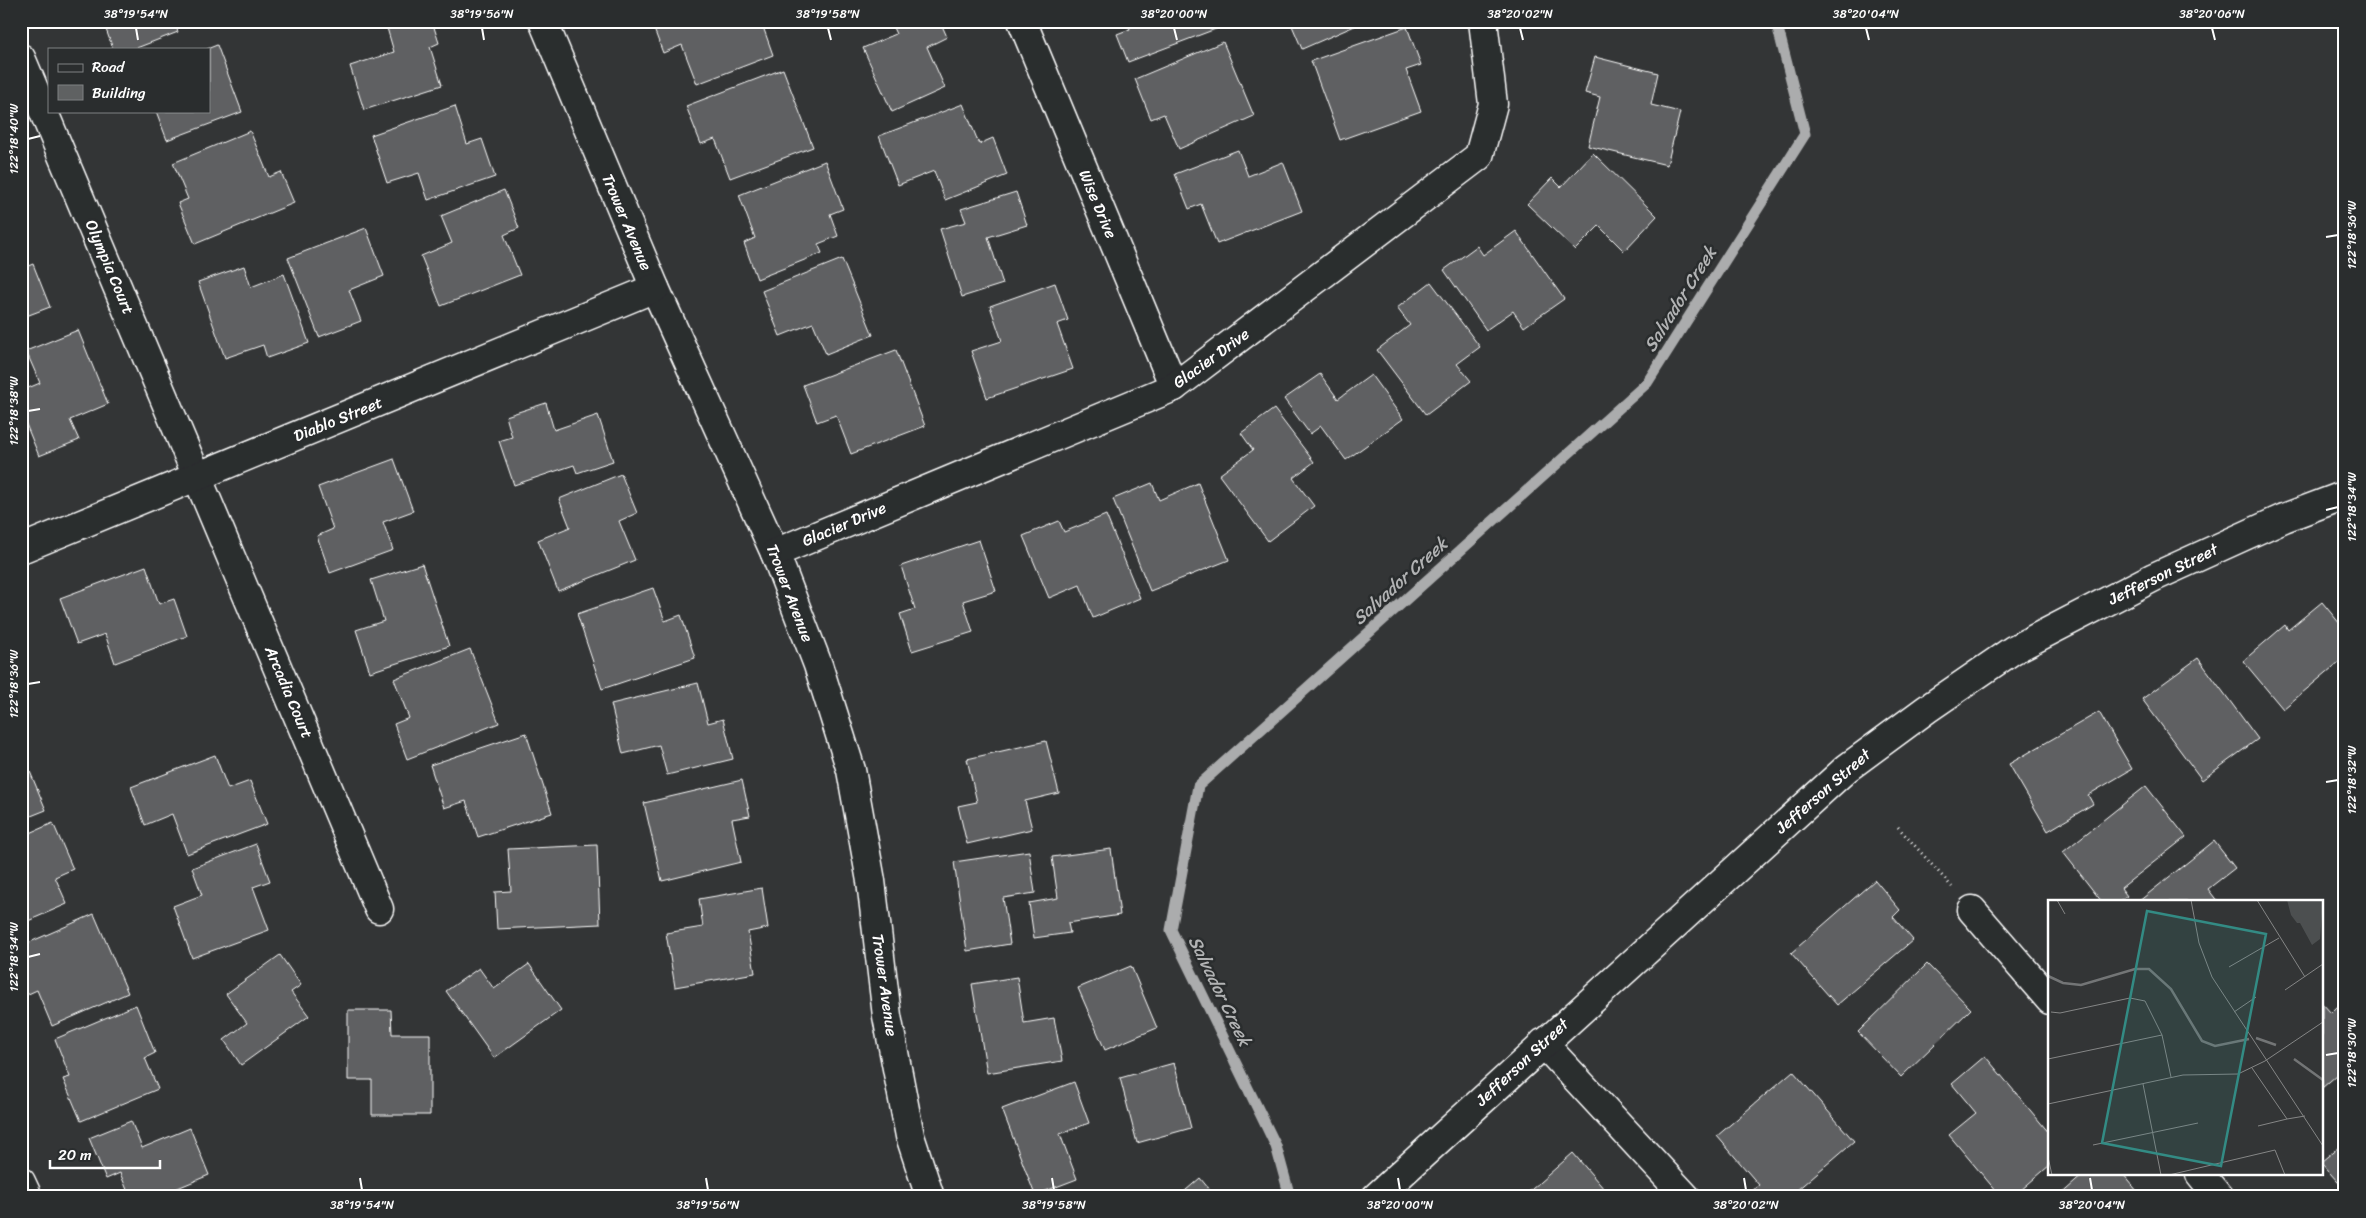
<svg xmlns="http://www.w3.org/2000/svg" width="2366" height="1218" viewBox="0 0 2366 1218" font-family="Sriracha,sans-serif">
  <rect width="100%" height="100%" fill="#333536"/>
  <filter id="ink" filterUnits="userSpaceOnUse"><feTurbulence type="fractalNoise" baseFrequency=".02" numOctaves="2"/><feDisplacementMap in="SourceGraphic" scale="10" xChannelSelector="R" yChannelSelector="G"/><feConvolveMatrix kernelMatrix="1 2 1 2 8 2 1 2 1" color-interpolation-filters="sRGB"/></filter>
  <g filter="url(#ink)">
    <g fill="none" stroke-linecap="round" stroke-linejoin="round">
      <path stroke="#abacad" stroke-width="11" d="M 1290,1197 L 1276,1146 L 1171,930 L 1198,786 L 1647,383 L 1805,134 L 1776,21"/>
    </g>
    <g fill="#5f6162" stroke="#fff">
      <path d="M 103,21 L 174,21 L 178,32 L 134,49 L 113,49 Z"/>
      <path d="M 385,21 L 432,21 L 439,43 L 430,47 L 442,85 L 364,110 L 350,66 L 394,52 Z"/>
      <path d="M 651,21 L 761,21 L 773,55 L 697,84 L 682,45 L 663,53 Z"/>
      <path d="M 833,21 L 851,21 L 836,27 Z"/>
      <path d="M 890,21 L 940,21 L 947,37 L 927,47 L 945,88 L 892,112 L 863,48 L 896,34 Z"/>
      <path d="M 1127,21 L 1219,21 L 1221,27 L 1128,62 L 1117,34 L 1130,29 Z"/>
      <path d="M 1290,21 L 1366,21 L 1302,49 Z"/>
      <path d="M 1407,27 L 1421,65 L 1406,70 L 1421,111 L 1340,140 L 1311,61 Z"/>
      <path d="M 1223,42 L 1254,116 L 1179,149 L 1164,114 L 1151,119 L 1135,79 Z"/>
      <path d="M 217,45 L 242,112 L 167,140 L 156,111 L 209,111 L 209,49 L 207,49 Z"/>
      <path d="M 1595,57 L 1658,73 L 1651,105 L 1680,112 L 1667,165 L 1588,146 L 1600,97 L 1585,93 Z"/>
      <path d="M 783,69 L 813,147 L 730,178 L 715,139 L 701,144 L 686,106 Z"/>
      <path d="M 963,104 L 979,144 L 993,138 L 1007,175 L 945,200 L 934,171 L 898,185 L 879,136 Z"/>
      <path d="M 455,106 L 467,144 L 482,139 L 495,177 L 428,200 L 419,173 L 387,183 L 371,135 Z"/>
      <path d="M 250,131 L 269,177 L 281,172 L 294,203 L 195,244 L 178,203 L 188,199 L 173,163 Z"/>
      <path d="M 1238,150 L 1248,176 L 1283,162 L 1302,211 L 1217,244 L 1201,204 L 1189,209 L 1175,174 Z"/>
      <path d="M 1593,153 L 1657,216 L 1624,251 L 1599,226 L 1575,250 L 1527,204 L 1552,178 L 1561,187 Z"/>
      <path d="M 825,161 L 843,209 L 830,214 L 838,236 L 818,244 L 822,253 L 757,279 L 744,243 L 755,238 L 739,195 Z"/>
      <path d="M 504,190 L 519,228 L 504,235 L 520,275 L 441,306 L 421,256 L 452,243 L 441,216 Z"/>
      <path d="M 1016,192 L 1027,225 L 988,237 L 1003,284 L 962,297 L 940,229 L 966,222 L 961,209 Z"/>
      <path d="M 366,228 L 384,276 L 349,290 L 361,321 L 319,337 L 288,258 Z"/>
      <path d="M 1516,231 L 1564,299 L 1524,327 L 1513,311 L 1486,330 L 1444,270 L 1477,246 L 1483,255 Z"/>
      <path d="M 842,259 L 873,335 L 826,354 L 813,323 L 780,336 L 762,291 Z"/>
      <path d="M 33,264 L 50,307 L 21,318 L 21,269 Z"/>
      <path d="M 244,266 L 251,287 L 284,274 L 309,343 L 267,358 L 263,345 L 225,358 L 198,282 Z"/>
      <path d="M 1431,282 L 1480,347 L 1457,364 L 1471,381 L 1426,415 L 1377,350 L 1410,325 L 1397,308 Z"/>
      <path d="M 1055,283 L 1068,320 L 1057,324 L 1073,369 L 987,398 L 971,351 L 1002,341 L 990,306 Z"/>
      <path d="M 78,330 L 108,404 L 70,420 L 79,440 L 39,456 L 21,412 L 21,391 L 40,383 L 26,351 Z"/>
      <path d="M 896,350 L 925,426 L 851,454 L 836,415 L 817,422 L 803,385 Z"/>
      <path d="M 1320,374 L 1338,399 L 1371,375 L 1403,419 L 1346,460 L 1321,426 L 1310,434 L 1284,399 Z"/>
      <path d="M 546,403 L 554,430 L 598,415 L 613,461 L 577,473 L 574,465 L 514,485 L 499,441 L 512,437 L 506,416 Z"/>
      <path d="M 1274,409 L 1314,462 L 1293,478 L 1314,506 L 1268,541 L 1219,475 L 1253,450 L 1241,433 Z"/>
      <path d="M 394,459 L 413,511 L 383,522 L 393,550 L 330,573 L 317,536 L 333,529 L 318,487 Z"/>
      <path d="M 621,474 L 637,513 L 619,521 L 635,560 L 558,591 L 538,540 L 570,527 L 559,499 Z"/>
      <path d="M 1152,483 L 1159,500 L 1198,483 L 1229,560 L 1150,591 L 1113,499 Z"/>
      <path d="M 1106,515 L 1140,598 L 1093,618 L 1080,585 L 1049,598 L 1023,536 L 1059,521 L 1064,532 Z"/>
      <path d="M 979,540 L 996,591 L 963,601 L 973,632 L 912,651 L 900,614 L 915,609 L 901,566 Z"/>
      <path d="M 422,564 L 449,646 L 370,672 L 356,630 L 384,621 L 371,580 Z"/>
      <path d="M 146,566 L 159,604 L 174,599 L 187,636 L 115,663 L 105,634 L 77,644 L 60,598 Z"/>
      <path d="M 653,588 L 665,621 L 681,615 L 695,658 L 602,689 L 577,614 Z"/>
      <path d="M 2322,602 L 2345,630 L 2345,657 L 2283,709 L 2243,661 L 2285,625 L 2288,630 Z"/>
      <path d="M 470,649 L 499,723 L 407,759 L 394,724 L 409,718 L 394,679 Z"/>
      <path d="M 2198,658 L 2258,739 L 2202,780 L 2142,699 Z"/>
      <path d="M 698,683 L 708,723 L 723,719 L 733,759 L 667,775 L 659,745 L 623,754 L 611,704 Z"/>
      <path d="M 2099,712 L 2132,769 L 2088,795 L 2093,804 L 2048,831 L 2009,764 Z"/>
      <path d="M 526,733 L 552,813 L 478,837 L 466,801 L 444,808 L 430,765 Z"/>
      <path d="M 1046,741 L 1059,793 L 1025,801 L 1032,829 L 967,844 L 958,806 L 977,802 L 967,759 Z"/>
      <path d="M 21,750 L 46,810 L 21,820 Z"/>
      <path d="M 215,755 L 228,789 L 250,781 L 267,824 L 187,854 L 172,814 L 145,825 L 131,787 Z"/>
      <path d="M 742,780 L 750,816 L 732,819 L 741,862 L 662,881 L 644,803 Z"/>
      <path d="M 2146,786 L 2186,837 L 2121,888 L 2127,896 L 2119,902 L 2102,902 L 2063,852 Z"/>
      <path d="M 53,823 L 73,869 L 55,877 L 67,904 L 21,924 L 21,837 Z"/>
      <path d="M 2214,841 L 2235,868 L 2208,889 L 2218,902 L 2138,902 Z"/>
      <path d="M 256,844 L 270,881 L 253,887 L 269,930 L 192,958 L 173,906 L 202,895 L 192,868 Z"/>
      <path d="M 597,845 L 600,924 L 497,929 L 495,892 L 511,891 L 508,849 Z"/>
      <path d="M 1111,849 L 1120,915 L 1068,923 L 1070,933 L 1034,938 L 1029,903 L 1058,898 L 1052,857 Z"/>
      <path d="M 1029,851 L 1035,893 L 1003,898 L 1010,944 L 967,951 L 954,862 Z"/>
      <path d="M 1875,880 L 1900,910 L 1893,917 L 1913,940 L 1837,1005 L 1791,953 Z"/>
      <path d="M 762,888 L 768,928 L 748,932 L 755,973 L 675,987 L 666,933 L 703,927 L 699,899 Z"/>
      <path d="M 94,914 L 128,993 L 52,1026 L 37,990 L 24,996 L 21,991 L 21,946 Z"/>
      <path d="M 280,955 L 301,985 L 291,992 L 309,1016 L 241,1065 L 224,1040 L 247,1023 L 226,994 Z"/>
      <path d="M 529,964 L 561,1010 L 494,1058 L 446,991 L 479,968 L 494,989 Z"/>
      <path d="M 1927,964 L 1971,1009 L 1901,1077 L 1858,1032 Z"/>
      <path d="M 1131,966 L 1157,1028 L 1105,1050 L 1078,988 Z"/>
      <path d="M 1017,977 L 1024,1023 L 1054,1018 L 1062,1061 L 987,1073 L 972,984 Z"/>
      <path d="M 2322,1003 L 2331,1013 L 2339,1005 L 2345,1010 L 2345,1068 L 2322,1088 Z"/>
      <path d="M 136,1005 L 155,1053 L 145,1058 L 158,1089 L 81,1121 L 63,1079 L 70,1077 L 55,1039 Z"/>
      <path d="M 348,1010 L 391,1010 L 392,1034 L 430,1034 L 430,1115 L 372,1115 L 372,1080 L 348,1080 Z"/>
      <path d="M 1985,1056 L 2050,1134 L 2050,1165 L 2013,1197 L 2001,1197 L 1949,1135 L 1976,1113 L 1952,1084 Z"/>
      <path d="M 1174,1063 L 1191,1128 L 1137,1143 L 1120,1078 Z"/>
      <path d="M 1793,1071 L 1854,1141 L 1789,1197 L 1755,1197 L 1751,1192 L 1759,1185 L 1717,1136 Z"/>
      <path d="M 1074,1082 L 1089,1123 L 1060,1134 L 1077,1179 L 1035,1195 L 1002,1109 Z"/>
      <path d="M 131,1121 L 142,1148 L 190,1128 L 209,1175 L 156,1197 L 130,1197 L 120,1173 L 106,1179 L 89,1138 Z"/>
      <path d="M 2345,1142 L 2345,1190 L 2322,1164 L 2322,1161 Z"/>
      <path d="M 1573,1153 L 1611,1197 L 1523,1197 Z"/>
      <path d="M 2084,1174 L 2123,1174 L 2142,1197 L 2058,1197 Z"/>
      <path d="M 1200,1178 L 1214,1195 L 1219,1190 L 1224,1197 L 1178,1197 Z"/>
    </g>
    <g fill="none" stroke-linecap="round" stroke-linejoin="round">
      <g stroke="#fff" stroke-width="31">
        <g id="minor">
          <path d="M 543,21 L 655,288 L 775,553 L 818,665 L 851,770 L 871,881 L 887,1016 L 910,1136 L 930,1197"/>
          <path d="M 1022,21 L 1174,387"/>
          <path d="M 21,58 L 379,909"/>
          <path d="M 21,549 L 655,288"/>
          <path d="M 775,553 L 1174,387 L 1479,156 L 1493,104 L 1483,21"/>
          <path d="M 1972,910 L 2050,1000"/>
          <path d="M 1543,1043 L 1686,1197"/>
          <path d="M 2200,1174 L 2219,1197"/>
          <path d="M 21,1182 L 28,1197"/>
        </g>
      </g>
      <g stroke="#fff" stroke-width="31">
        <path id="major" d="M 1376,1197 L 1847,768 L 1927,709 L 2013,650 L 2154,577 L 2284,518 L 2345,495"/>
      </g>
      <path stroke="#fff" stroke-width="3" stroke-dasharray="1 4" stroke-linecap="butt" d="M 1898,827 L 1952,887"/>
      <use href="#minor" stroke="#2a2d2e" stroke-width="28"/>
      <use href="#major" stroke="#2a2d2e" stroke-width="28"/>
    </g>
  </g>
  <path fill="none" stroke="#fff" stroke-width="2" d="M 136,28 L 138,40M 482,28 L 484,40M 828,28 L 831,40M 1174,28 L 1177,40M 1520,28 L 1523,40M 1866,28 L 1869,40M 2212,28 L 2215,40M 28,139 L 40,136M 2326,237 L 2338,235M 28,411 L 40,409M 2326,510 L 2338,507M 28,684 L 40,682M 2326,782 L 2338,780M 28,957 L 40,954M 2326,1055 L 2338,1053M 360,1178 L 362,1190M 706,1178 L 708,1190M 1052,1178 L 1054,1190M 1398,1178 L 1400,1190M 1744,1178 L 1746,1190M 2090,1178 L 2092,1190"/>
  <g text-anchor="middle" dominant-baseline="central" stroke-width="5" stroke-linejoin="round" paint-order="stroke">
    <g font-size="16" fill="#fff" stroke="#2a2d2e">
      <text transform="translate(1098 204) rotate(67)">Wise Drive</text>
      <text transform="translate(627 222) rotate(67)">Trower Avenue</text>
      <text transform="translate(110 267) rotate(67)">Olympia Court</text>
      <text transform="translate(1211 358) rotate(-36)">Glacier Drive</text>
      <text transform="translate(338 419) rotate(-22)">Diablo Street</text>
      <text transform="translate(844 524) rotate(-23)">Glacier Drive</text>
      <text transform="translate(2163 574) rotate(-26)">Jefferson Street</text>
      <text transform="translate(790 593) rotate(69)">Trower Avenue</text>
      <text transform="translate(289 692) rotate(67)">Arcadia Court</text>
      <text transform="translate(1823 791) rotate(-41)">Jefferson Street</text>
      <text transform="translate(885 985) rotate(82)">Trower Avenue</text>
      <text transform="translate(1522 1062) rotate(-43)">Jefferson Street</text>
    </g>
    <g font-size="18" font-style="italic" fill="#b2b3b4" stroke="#2a2d2e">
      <text transform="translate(1680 299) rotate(-58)">Salvador Creek</text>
      <text transform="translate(1400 581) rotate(-42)">Salvador Creek</text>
      <text transform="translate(1220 991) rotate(64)">Salvador Creek</text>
    </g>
  </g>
  <g transform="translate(2048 900)">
    <rect width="275" height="275" fill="#333536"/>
    <path d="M 239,0 L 275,0 L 272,39 L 264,45 L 252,23 L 249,23 L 243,15 Z" fill="#4c4f50"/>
    <path fill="none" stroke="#737576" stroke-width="2.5" d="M 0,76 L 15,83 L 33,85 L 87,69 L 101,69 L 123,89 L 154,141 L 167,146 L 201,139M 208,138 L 228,145M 246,159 L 275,180"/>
    <path fill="none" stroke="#858686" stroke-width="1" d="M 9,0 L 17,14M 143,0 L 151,43 L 164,77 L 275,246M 209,0 L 257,77M 181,67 L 231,38M 237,90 L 275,64M 3,112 L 12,113 L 82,98 L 97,101 L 114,135 L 123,177M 186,112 L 208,97M 0,159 L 114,135M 204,168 L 239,219 L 257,216M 95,184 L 113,275M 0,204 L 135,175 L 190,174 L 217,161 L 275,122M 210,226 L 239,219M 45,245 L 150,223M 0,257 L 4,275M 121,275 L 227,250 L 237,275"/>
    <path fill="#338b84" fill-opacity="0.15" stroke="#338b84" stroke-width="2.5" d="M 99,11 L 218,34 L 173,266 L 54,243 Z"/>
    <rect width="275" height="275" fill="none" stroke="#fff" stroke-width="2.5"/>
  </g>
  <rect width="2366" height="1218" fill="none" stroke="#2a2d2e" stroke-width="55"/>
  <rect x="48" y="48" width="162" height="65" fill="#2a2d2e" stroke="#7f8182"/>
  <rect x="58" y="64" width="25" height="8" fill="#2a2d2e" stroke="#7f8182"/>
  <text x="92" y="72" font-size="15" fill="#ffffff">Road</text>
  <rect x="58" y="85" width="25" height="15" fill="#5f6162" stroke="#7f8182"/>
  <text x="92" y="98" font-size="15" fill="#ffffff">Building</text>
  <path d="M50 1160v8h110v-8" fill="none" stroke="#ffffff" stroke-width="2.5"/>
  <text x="58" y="1160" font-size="15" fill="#ffffff" stroke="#2a2d2e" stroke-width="4" paint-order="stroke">20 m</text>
  <rect x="28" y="28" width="2310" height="1162" fill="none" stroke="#fff" stroke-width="2"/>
  <g font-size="12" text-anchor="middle" fill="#fff">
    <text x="136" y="18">38°19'54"N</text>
    <text x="482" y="18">38°19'56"N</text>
    <text x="828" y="18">38°19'58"N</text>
    <text x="1174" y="18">38°20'00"N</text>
    <text x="1520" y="18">38°20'02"N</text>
    <text x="1866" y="18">38°20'04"N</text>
    <text x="2212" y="18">38°20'06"N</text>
    <text transform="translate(14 139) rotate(-90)" y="4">122°18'40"W</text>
    <text transform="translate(2352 235) rotate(-90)" y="4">122°18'36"W</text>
    <text transform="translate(14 411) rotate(-90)" y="4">122°18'38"W</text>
    <text transform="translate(2352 507) rotate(-90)" y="4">122°18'34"W</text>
    <text transform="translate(14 684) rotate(-90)" y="4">122°18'36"W</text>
    <text transform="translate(2352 780) rotate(-90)" y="4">122°18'32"W</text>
    <text transform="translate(14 957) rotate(-90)" y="4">122°18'34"W</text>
    <text transform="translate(2352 1053) rotate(-90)" y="4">122°18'30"W</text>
    <text x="362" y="1209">38°19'54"N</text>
    <text x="708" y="1209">38°19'56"N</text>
    <text x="1054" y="1209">38°19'58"N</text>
    <text x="1400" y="1209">38°20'00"N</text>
    <text x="1746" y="1209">38°20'02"N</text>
    <text x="2092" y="1209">38°20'04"N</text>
  </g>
</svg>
